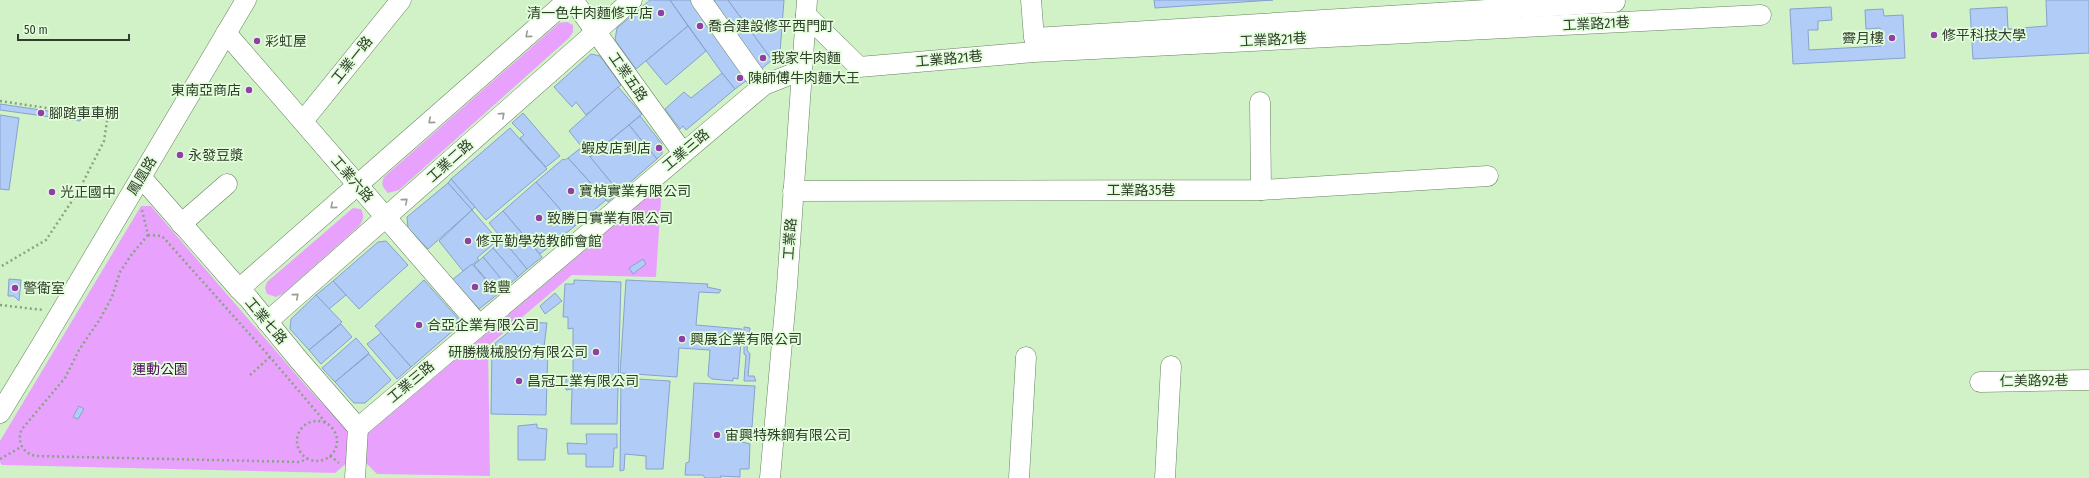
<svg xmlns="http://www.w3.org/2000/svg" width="2089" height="478" viewBox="0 0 2089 478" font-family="'Fira Sans Condensed','Noto Sans TC',sans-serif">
  <rect width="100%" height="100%" fill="#d1f2c7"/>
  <g fill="#e8a2fd">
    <path d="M 567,22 L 573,25 L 573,32 L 569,38 L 399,190 L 388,193 C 382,187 381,184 384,177 L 559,23 Z"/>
    <path d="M 662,185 L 656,277 L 572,275 L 488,346 L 490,476 L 377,474 L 364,461 L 365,436 Z"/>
    <path d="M 141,206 L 151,206 L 306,386 L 347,430 L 348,462 L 335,473 L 2,465 L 0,462 L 0,441 Z"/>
    <path d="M 353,208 L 361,209 C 365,217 363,221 358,227 L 284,293 L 276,297 L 267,294 L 265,288 L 267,282 Z"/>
  </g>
  <g fill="#b1cdf7" stroke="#87a2cb">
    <path d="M 650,0 L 670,0 L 688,26 L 636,69 L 615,40 L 617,28 Z"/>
    <path d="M 670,0 L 693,0 L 750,78 L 735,89 L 722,73 Z"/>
    <path d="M 710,0 L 728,0 L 772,60 L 760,70 Z"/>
    <path d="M 728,0 L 784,0 L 780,53 L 772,60 Z"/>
    <path d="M 1154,0 L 1273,0 L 1155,8 Z"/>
    <path d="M 2046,0 L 2089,0 L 2089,53 L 1973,59 L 1970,9 L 2007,7 L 2008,29 L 2047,26 Z"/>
    <path d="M 1831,7 L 1832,20 L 1818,21 L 1818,30 L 1808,30 L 1809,50 L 1881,46 L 1880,28 L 1866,29 L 1865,10 L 1883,9 L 1884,16 L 1903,15 L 1905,58 L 1793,64 L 1790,9 Z"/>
    <path d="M 688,26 L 706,51 L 666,85 L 646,61 Z"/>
    <path d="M 591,54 L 600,56 L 621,85 L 586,115 L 576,102 L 572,107 L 554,87 Z"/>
    <path d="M 722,73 L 735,89 L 686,130 L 683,126 L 680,129 L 665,109 L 684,92 L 691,98 Z"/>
    <path d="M 618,87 L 642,114 L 590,157 L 569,131 Z"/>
    <path d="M 0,104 L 82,116 L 80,121 L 0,110 Z"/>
    <path d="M 523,113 L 560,156 L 546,167 L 520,138 L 524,135 L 512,123 Z"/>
    <path d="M 0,115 L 19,118 L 9,190 L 0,189 Z"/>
    <path d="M 640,116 L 662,144 L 662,154 L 657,159 L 629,125 Z"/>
    <path d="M 629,125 L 657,159 L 619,192 L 590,157 Z"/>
    <path d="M 510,128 L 547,169 L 486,220 L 451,179 Z"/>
    <path d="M 582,147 L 619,192 L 608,202 L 568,158 Z"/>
    <path d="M 568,158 L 606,200 L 575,226 L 536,182 L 563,159 L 565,160 Z"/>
    <path d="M 451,179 L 475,207 L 472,210 L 448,183 Z"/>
    <path d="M 536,182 L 575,226 L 540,254 L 503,211 Z"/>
    <path d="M 448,183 L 472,210 L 428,249 L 408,228 L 407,217 Z"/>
    <path d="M 472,210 L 498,240 L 477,258 L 479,260 L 463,271 L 439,241 Z"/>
    <path d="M 503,211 L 542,257 L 527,269 L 489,223 Z"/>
    <path d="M 503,240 L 527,269 L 518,277 L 493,248 Z"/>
    <path d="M 386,241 L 408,265 L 359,309 L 333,281 L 378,242 Z"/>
    <path d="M 493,248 L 518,277 L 507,286 L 483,257 Z"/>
    <path d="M 483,257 L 503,281 L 494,288 L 474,265 Z"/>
    <path d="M 643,259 L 646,264 L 633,274 L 629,268 Z"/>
    <path d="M 472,264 L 498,294 L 479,309 L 452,280 Z"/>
    <path d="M 9,279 L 21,280 L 19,301 L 14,296 L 8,296 Z"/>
    <path d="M 424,280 L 462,323 L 411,367 L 375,326 Z"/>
    <path d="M 574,280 L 621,282 L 617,424 L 571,424 L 572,389 L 566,390 L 566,377 L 573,376 L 573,328 L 568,329 L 568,317 L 563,317 L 565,284 L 574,284 Z"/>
    <path d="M 626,280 L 708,284 L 707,287 L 721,290 L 719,293 L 699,292 L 696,325 L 742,329 L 738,379 L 733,378 L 733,381 L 712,379 L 708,376 L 710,350 L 679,348 L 677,377 L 620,373 Z"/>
    <path d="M 333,281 L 346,295 L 329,309 L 316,295 Z"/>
    <path d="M 555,293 L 562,301 L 545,314 L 540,306 Z"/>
    <path d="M 316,295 L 342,322 L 309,350 L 290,329 L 291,319 Z"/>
    <path d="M 522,322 L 547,323 L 544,347 L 548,348 L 546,415 L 491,414 L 492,346 L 496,347 L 495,343 L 515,327 L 522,327 Z"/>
    <path d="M 341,324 L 352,337 L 321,364 L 309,350 Z"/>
    <path d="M 744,327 L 750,328 L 747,350 L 750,354 L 748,376 L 754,376 L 756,381 L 744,381 L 746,355 L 744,354 Z"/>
    <path d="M 381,333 L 411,367 L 397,379 L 367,344 Z"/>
    <path d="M 356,338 L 369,353 L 335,382 L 322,368 Z"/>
    <path d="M 369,354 L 391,380 L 365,403 L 354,403 L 335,382 Z"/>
    <path d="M 621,378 L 670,381 L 663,469 L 646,469 L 646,456 L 625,454 L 624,470 L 620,471 Z"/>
    <path d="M 694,383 L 755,386 L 752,427 L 743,428 L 742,442 L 750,444 L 749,469 L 740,469 L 740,477 L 720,476 L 721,478 L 705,478 L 703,475 L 685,475 L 686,463 L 689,462 Z"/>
    <path d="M 79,406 L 84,409 L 78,419 L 73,417 Z"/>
    <path d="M 537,424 L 537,428 L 547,429 L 545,460 L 518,460 L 518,426 Z"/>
    <path d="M 586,434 L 617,434 L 617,448 L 614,448 L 613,467 L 586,467 L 586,454 L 568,454 L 567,443 L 587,444 Z"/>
  </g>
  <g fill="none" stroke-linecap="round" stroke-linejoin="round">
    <g stroke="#66835d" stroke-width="21">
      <g id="minor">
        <path d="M 573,0 L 683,153"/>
        <path d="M 701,0 L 762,86"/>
        <path d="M 1031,0 L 1034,38 L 1615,2 L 1614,0"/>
        <path d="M 806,15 L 859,67 L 1034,52 L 1761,15"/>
        <path d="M 226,33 L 479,325"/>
        <path d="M 1260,102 L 1261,190"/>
        <path d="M 303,121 L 401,0"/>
        <path d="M 141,177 L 239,289 L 249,299 L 298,359 L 358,428 L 355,478"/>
        <path d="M 793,191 L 1261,190 L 1488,176"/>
        <path d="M 181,224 L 227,184"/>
        <path d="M 239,289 L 568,0"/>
        <path d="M 267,322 L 632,0"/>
        <path d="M 1980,382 L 2089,380"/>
        <path d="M 0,413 L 42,344 L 246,0"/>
        <path d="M 358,428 L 764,85 L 802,70"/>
        <path d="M 770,478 L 787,286 L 807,0"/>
        <path d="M 1019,478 L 1026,357"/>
        <path d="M 1165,478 L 1171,366"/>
      </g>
    </g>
    <g stroke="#8aa282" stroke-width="2.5" stroke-dasharray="2 3" stroke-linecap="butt">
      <path d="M 0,101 L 105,117 L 107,121 L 104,141 L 78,192 L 46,240 L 0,267"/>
      <path d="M 142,210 L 148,235"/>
      <path d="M 148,235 L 132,254 L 120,272 L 112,297 L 100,319 L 79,350 L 65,378 L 22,429 C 16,441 23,454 36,456 L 300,462 L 307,459"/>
      <path d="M 148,235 L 162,236 L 270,357 L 326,423"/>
      <path d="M 0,305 L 43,310"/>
      <path d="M 250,375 L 270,357"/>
      <circle cx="317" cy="441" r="20"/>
      <path d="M 330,456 L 339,463"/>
      <path d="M 0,459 L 21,447"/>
    </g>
    <use href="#minor" stroke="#fff" stroke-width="20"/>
  </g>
  <defs><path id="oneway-chevron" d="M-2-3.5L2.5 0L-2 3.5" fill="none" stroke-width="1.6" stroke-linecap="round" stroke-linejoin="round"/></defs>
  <g stroke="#989e96">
    <use href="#oneway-chevron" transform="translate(528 35) rotate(139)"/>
    <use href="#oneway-chevron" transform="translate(502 115) rotate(-42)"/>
    <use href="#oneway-chevron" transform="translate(431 121) rotate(139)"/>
    <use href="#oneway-chevron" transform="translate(405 201) rotate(-41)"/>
    <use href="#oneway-chevron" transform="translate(333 206) rotate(139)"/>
    <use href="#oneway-chevron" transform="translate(296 296) rotate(-41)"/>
  </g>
  <g fill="#933daa" stroke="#e3fedb" stroke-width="1.5">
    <circle cx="661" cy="13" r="4"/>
    <circle cx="700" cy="26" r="4"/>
    <circle cx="1934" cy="35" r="4"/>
    <circle cx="1892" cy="38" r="4"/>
    <circle cx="257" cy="41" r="4"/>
    <circle cx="763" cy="58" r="4"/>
    <circle cx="740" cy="78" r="4"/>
    <circle cx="249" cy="90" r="4"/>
    <circle cx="41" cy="113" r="4"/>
    <circle cx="659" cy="148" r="4"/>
    <circle cx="180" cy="155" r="4"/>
    <circle cx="571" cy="191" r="4"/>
    <circle cx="52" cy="192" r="4"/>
    <circle cx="539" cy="218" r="4"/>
    <circle cx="468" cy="241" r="4"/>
    <circle cx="475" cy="287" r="4"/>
    <circle cx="15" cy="288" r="4"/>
    <circle cx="419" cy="325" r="4"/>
    <circle cx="682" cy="339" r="4"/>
    <circle cx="596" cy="352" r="4"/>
    <circle cx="519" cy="381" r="4"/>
    <circle cx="717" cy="435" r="4"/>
  </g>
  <g text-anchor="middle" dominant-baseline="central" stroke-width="3.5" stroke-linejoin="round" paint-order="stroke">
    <g font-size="14" fill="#313e2d" stroke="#e3fedb" text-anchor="start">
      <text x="653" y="13" text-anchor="end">清一色牛肉麵修平店</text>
      <text x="708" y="26">喬合建設修平西門町</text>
      <text x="1942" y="35">修平科技大學</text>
      <text x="1884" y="38" text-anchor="end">霽月樓</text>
      <text x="265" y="41">彩虹屋</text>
      <text x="771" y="58">我家牛肉麵</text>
      <text x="748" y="78">陳師傅牛肉麵大王</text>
      <text x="241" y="90" text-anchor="end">東南亞商店</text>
      <text x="49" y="113">腳踏車車棚</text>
      <text x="651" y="148" text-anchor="end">蝦皮店到店</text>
      <text x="188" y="155">永發豆漿</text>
      <text x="579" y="191">寶楨實業有限公司</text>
      <text x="60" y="192">光正國中</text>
      <text x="547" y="218">致勝日實業有限公司</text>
      <text x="476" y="241">修平勤學苑教師會館</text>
      <text x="483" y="287">銘豐</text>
      <text x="23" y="288">警衛室</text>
      <text x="427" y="325">合亞企業有限公司</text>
      <text x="690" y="339">興展企業有限公司</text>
      <text x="588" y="352" text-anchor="end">研勝機械股份有限公司</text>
      <text x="527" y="381">昌冠工業有限公司</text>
      <text x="725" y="435">宙興特殊鋼有限公司</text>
    </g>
    <g font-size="14" fill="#313e2d" stroke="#e3fedb">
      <text transform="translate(1596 24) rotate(-3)">工業路21巷</text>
      <text transform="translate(1273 40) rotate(-3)">工業路21巷</text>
      <text transform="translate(949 59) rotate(-5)">工業路21巷</text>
      <text transform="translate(352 60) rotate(-51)">工業一路</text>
      <text transform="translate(628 77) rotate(55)">工業五路</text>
      <text transform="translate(686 150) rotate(-40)">工業三路</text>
      <text transform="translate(450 161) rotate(-42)">工業二路</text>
      <text transform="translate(142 176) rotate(-59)">鳳凰路</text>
      <text transform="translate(352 179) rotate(49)">工業六路</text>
      <text x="1141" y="190">工業路35巷</text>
      <text transform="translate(790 239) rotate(-86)">工業路</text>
      <text transform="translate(266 321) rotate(50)">工業七路</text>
      <text transform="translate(2034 381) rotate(-1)">仁美路92巷</text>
      <text transform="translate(411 382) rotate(-40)">工業三路</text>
    </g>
    <g font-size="14" fill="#4f0a5f" stroke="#e3fedb">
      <text x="160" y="369">運動公園</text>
    </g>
  </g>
  <path d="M18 34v6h111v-6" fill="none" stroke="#313e2d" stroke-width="2"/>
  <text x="24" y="34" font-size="12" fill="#313e2d" stroke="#e3fedb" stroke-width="3" paint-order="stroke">50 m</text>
</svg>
